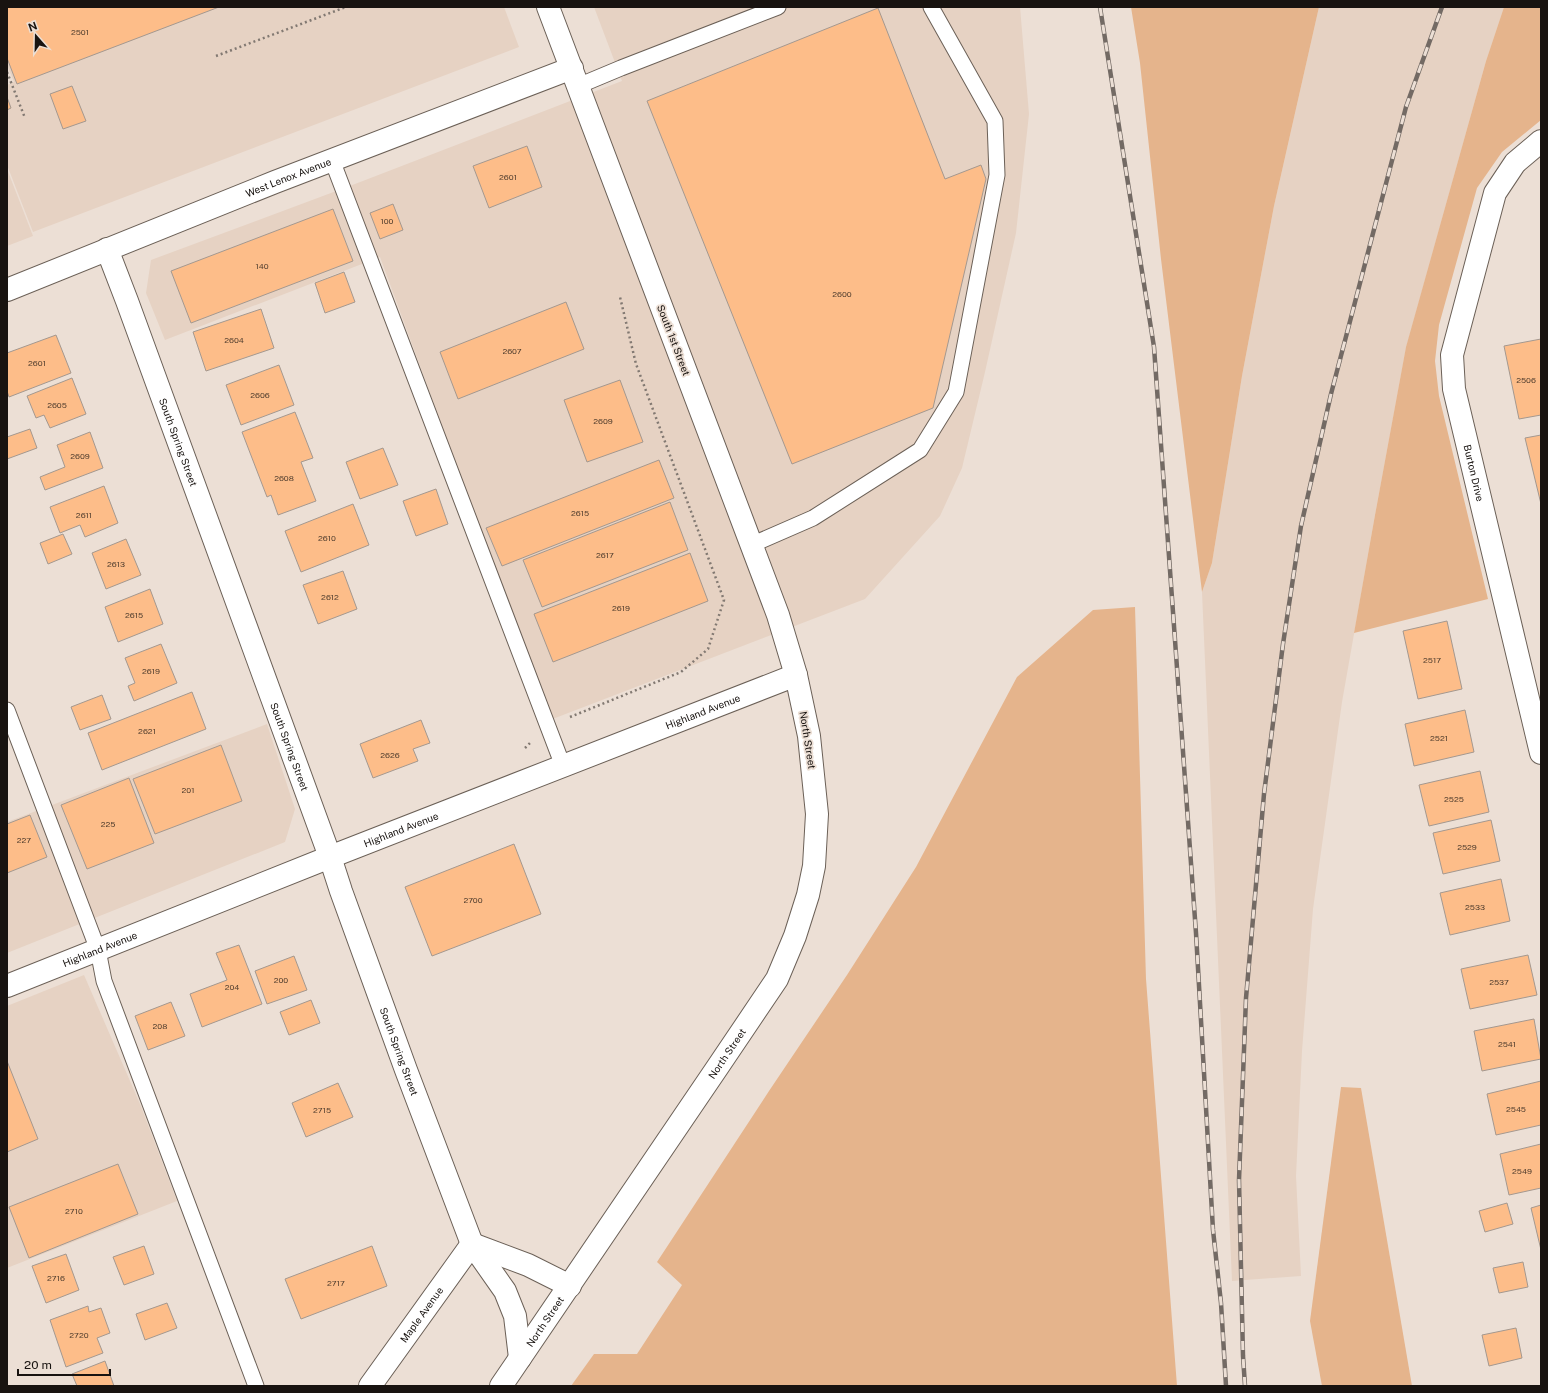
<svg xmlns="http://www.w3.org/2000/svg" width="1548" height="1393" viewBox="0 0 1548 1393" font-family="'Public Sans',sans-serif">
  <rect width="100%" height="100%" fill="#ecdfd5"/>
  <g fill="#e6d2c3">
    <path d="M 7,7 L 504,7 L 519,47 L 33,232 L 7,165 L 7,85 L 14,82 L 7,65 Z"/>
    <path d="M 594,7 L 1020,7 L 1029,114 L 1016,233 L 985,372 L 962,468 L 940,516 L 865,599 L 550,720 L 380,257 L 165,340 L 146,293 L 151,260 L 355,184 L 622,81 Z"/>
    <path d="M 1319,7 L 1504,7 L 1486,61 L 1406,348 L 1375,515 L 1342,702 L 1313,909 L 1302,1051 L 1296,1176 L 1301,1276 L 1232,1281 L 1202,592 L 1212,563 L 1242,376 L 1274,206 Z"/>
    <path d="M 7,169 L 33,236 L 7,246 Z"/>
    <path d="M 267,724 L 295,809 L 285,842 L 7,953 L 7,822 Z"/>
    <path d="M 84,975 L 140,1104 L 177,1201 L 7,1268 L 7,1006 Z"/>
  </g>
  <g fill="#e5b48c">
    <path d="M 1131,7 L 1319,7 L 1274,206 L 1242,376 L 1212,563 L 1202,592 L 1161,259 L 1140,63 Z"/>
    <path d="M 1504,7 L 1541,7 L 1541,120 L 1502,152 L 1477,188 L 1439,325 L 1435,361 L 1439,396 L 1488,599 L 1354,633 L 1375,515 L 1406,347 L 1486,61 Z"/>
    <path d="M 1135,607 L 1146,979 L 1177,1386 L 571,1386 L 594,1354 L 637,1354 L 682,1285 L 657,1262 L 769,1091 L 847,975 L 916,867 L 1017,677 L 1093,610 Z"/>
    <path d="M 1341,1087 L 1361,1088 L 1412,1386 L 1322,1386 L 1310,1321 Z"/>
  </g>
  <g fill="#fdbd89" stroke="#a4988f">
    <path d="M 7,7 L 219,7 L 17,84 L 7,58 Z"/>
    <path d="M 878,8 L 945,179 L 981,165 L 986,179 L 933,408 L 792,464 L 647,101 Z"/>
    <path d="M 72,86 L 86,121 L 63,129 L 50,94 Z"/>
    <path d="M 7,97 L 11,108 L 7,110 Z"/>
    <path d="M 527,146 L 542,187 L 489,208 L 473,166 Z"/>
    <path d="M 393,204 L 403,230 L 380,239 L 370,213 Z"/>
    <path d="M 333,209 L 353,261 L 191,323 L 171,271 Z"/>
    <path d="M 344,272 L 355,302 L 325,313 L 315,283 Z"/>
    <path d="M 566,302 L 584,349 L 458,399 L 440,352 Z"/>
    <path d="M 261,309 L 274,348 L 206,371 L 193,332 Z"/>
    <path d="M 56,335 L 71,373 L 9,397 L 7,391 L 7,353 Z"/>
    <path d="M 1541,339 L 1541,415 L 1519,419 L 1504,346 Z"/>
    <path d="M 279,365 L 294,405 L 241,425 L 226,385 Z"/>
    <path d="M 72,378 L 86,414 L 50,428 L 44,415 L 36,418 L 27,396 Z"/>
    <path d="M 620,380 L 643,442 L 587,462 L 564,400 Z"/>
    <path d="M 295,412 L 313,458 L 301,462 L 316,501 L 278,515 L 271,495 L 267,497 L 242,432 Z"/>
    <path d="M 30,429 L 37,448 L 7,459 L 7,437 Z"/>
    <path d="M 90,432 L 103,468 L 45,490 L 40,477 L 65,467 L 57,445 Z"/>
    <path d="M 1541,435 L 1541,504 L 1525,438 Z"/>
    <path d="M 383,448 L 398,485 L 360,499 L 346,462 Z"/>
    <path d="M 659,460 L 674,498 L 502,566 L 486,528 Z"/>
    <path d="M 104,486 L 118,523 L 85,537 L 80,525 L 60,533 L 50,507 Z"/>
    <path d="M 436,489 L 448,524 L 416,536 L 403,501 Z"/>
    <path d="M 670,502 L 688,550 L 542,607 L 523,560 Z"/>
    <path d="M 353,504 L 369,545 L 301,572 L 285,531 Z"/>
    <path d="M 63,534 L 72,554 L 48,564 L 40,543 Z"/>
    <path d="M 126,539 L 141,575 L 106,589 L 92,553 Z"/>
    <path d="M 690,553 L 708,601 L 553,662 L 534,614 Z"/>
    <path d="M 343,571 L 357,609 L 318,624 L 303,585 Z"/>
    <path d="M 150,589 L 163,624 L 118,642 L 105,607 Z"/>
    <path d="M 1447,621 L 1462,689 L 1418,699 L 1403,631 Z"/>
    <path d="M 161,644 L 177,683 L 134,701 L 128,686 L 135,683 L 125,658 Z"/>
    <path d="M 192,692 L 206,729 L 102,770 L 88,733 Z"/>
    <path d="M 102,695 L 111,719 L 80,730 L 71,707 Z"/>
    <path d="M 1465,710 L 1474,752 L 1414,766 L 1405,724 Z"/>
    <path d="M 421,720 L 430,743 L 413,749 L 418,761 L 373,778 L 360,744 Z"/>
    <path d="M 221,745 L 242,801 L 155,834 L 133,779 Z"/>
    <path d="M 1480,771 L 1489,812 L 1429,826 L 1419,785 Z"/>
    <path d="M 129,778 L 154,843 L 87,869 L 61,805 Z"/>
    <path d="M 30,815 L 47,857 L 7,873 L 7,824 Z"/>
    <path d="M 1491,820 L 1500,861 L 1443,874 L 1433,833 Z"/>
    <path d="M 514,844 L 541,914 L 432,956 L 405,887 Z"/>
    <path d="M 1501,879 L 1510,921 L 1450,935 L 1440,893 Z"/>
    <path d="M 239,945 L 262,1004 L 202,1027 L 190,994 L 227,980 L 216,953 Z"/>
    <path d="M 1528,955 L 1537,995 L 1470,1009 L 1461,969 Z"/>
    <path d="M 294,956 L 307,990 L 267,1004 L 255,971 Z"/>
    <path d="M 311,1000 L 320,1023 L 289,1035 L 280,1012 Z"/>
    <path d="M 171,1002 L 185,1036 L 148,1050 L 135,1016 Z"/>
    <path d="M 1534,1019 L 1541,1059 L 1482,1071 L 1474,1031 Z"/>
    <path d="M 7,1061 L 38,1139 L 7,1152 Z"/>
    <path d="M 1541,1081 L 1541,1125 L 1496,1135 L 1487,1094 Z"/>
    <path d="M 338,1083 L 353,1117 L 306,1137 L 292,1103 Z"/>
    <path d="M 1541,1144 L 1541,1188 L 1509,1195 L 1500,1154 Z"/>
    <path d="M 118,1164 L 138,1214 L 29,1258 L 9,1207 Z"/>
    <path d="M 1507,1203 L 1513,1224 L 1485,1232 L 1479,1211 Z"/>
    <path d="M 1541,1205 L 1541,1250 L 1531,1208 Z"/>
    <path d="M 144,1246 L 154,1274 L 124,1285 L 113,1257 Z"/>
    <path d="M 372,1246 L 387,1286 L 301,1319 L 285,1279 Z"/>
    <path d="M 66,1254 L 79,1290 L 46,1303 L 32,1266 Z"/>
    <path d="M 1523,1262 L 1528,1287 L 1499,1293 L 1493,1268 Z"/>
    <path d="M 167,1303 L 177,1328 L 145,1340 L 136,1314 Z"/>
    <path d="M 88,1306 L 89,1312 L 101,1308 L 110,1333 L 97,1338 L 103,1353 L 66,1367 L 50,1320 Z"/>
    <path d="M 1516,1328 L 1522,1358 L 1489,1366 L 1482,1335 Z"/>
    <path d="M 105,1361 L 114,1386 L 77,1386 L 72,1374 Z"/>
  </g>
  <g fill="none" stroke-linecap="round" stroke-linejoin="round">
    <g stroke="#6b6057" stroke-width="17">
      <g id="lane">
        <path d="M 578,86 L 621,68 L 778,7"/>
        <path d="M 332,160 L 563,766"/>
        <path d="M 751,545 L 813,518 L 920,450 L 956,392 L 997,175 L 995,121 L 931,7"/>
        <path d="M 7,710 L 98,950 L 104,981 L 256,1386"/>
      </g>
    </g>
    <g stroke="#6b6057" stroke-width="24">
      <g id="street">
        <path id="s1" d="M 1541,141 L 1515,163 L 1495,193 L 1452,355 L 1454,389 L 1541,753"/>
        <path id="s2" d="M 107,249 L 127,301 L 330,857 L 341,891 L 406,1070 L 472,1244 L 505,1291 L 515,1316 L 520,1358"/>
        <path id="s3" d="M 7,290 L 275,182 L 572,68"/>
        <path id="s4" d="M 7,986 L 330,857 L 796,675"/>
        <path d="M 472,1244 L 528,1265 L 570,1286"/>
        <path id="s5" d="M 370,1386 L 472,1244"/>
        <path id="s6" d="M 501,1386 L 717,1068 L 777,979 L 795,936 L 808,895 L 814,866 L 817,814 L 809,736 L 796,675 L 778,615 L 548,7"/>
      </g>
    </g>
    <g stroke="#827972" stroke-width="2.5" stroke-dasharray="2 3" stroke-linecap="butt">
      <path d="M 216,56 L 346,7"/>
      <path d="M 7,72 L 25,118"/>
      <path d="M 570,717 L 681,672 L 708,649 L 724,600 L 636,364 L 620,297"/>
      <path d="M 525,748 L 530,743"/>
    </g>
    <use href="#lane" stroke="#fff" stroke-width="15"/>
    <use href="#street" stroke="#fff" stroke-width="22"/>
    <g stroke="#736a64" stroke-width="4.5">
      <g id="rail">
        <path d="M 1100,7 L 1154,347 L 1196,933 L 1213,1230 L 1221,1303 L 1226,1386"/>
        <path d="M 1245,1386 L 1243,1356 L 1239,1180 L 1246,998 L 1264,794 L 1283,644 L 1301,526 L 1331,394 L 1406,107 L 1442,7"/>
      </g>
    </g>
    <use href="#rail" stroke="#ecdfd5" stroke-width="3" stroke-dasharray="9" stroke-linecap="butt"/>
  </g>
  <g text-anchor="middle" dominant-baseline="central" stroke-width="3.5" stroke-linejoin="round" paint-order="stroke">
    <g font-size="8" fill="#513e2e">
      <text x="80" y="32">2501</text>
      <text x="508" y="177">2601</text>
      <text x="387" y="221">100</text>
      <text x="262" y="266">140</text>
      <text x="842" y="294">2600</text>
      <text x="234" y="340">2604</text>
      <text x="512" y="351">2607</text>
      <text x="37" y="363">2601</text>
      <text x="1526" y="380">2506</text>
      <text x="260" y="395">2606</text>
      <text x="57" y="405">2605</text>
      <text x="603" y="421">2609</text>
      <text x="80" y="456">2609</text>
      <text x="284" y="478">2608</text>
      <text x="580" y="513">2615</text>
      <text x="84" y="515">2611</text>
      <text x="327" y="538">2610</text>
      <text x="605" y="555">2617</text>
      <text x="116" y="564">2613</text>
      <text x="330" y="597">2612</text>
      <text x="621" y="608">2619</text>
      <text x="134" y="615">2615</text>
      <text x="1432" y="660">2517</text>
      <text x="151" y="671">2619</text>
      <text x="147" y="731">2621</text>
      <text x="1439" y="738">2521</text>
      <text x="390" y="755">2626</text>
      <text x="188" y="790">201</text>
      <text x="1454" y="799">2525</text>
      <text x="108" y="824">225</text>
      <text x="24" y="840">227</text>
      <text x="1467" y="847">2529</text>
      <text x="473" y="900">2700</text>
      <text x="1475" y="907">2533</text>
      <text x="281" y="980">200</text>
      <text x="1499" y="982">2537</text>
      <text x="232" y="987">204</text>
      <text x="160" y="1026">208</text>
      <text x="1507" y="1044">2541</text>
      <text x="1516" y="1109">2545</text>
      <text x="322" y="1110">2715</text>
      <text x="1522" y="1171">2549</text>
      <text x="74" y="1211">2710</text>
      <text x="56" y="1278">2716</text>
      <text x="336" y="1283">2717</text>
      <text x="79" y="1335">2720</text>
    </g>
    <g font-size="10" fill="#181310" stroke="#ecdfd5">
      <text stroke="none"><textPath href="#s3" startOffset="303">West Lenox Avenue</textPath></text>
      <text transform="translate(674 340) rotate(69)">South 1st Street</text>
      <text stroke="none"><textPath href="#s2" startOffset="206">South Spring Street</textPath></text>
      <text stroke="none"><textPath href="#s1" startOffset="358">Burton Drive</textPath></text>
      <text stroke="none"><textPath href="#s4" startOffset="748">Highland Avenue</textPath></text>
      <text transform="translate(808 740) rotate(81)">North Street</text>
      <text stroke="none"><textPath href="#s2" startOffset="530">South Spring Street</textPath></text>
      <text stroke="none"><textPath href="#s4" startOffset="424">Highland Avenue</textPath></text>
      <text stroke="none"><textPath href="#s4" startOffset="100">Highland Avenue</textPath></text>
      <text stroke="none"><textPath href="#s2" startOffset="854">South Spring Street</textPath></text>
      <text stroke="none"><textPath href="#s6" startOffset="402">North Street</textPath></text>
      <text stroke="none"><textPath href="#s5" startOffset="88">Maple Avenue</textPath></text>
      <text stroke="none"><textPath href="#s6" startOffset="78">North Street</textPath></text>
    </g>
  </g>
  <rect width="1548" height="1393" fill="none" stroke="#181310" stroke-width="16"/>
  <g transform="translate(36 36) rotate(340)" stroke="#ecdfd5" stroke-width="3" paint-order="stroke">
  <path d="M0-3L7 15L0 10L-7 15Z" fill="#181310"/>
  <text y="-6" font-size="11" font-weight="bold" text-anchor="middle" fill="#181310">N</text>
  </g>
  <path d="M18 1369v6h92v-6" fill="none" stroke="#181310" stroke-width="2"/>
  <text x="24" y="1369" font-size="12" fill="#181310" stroke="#ecdfd5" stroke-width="3" paint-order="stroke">20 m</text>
</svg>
